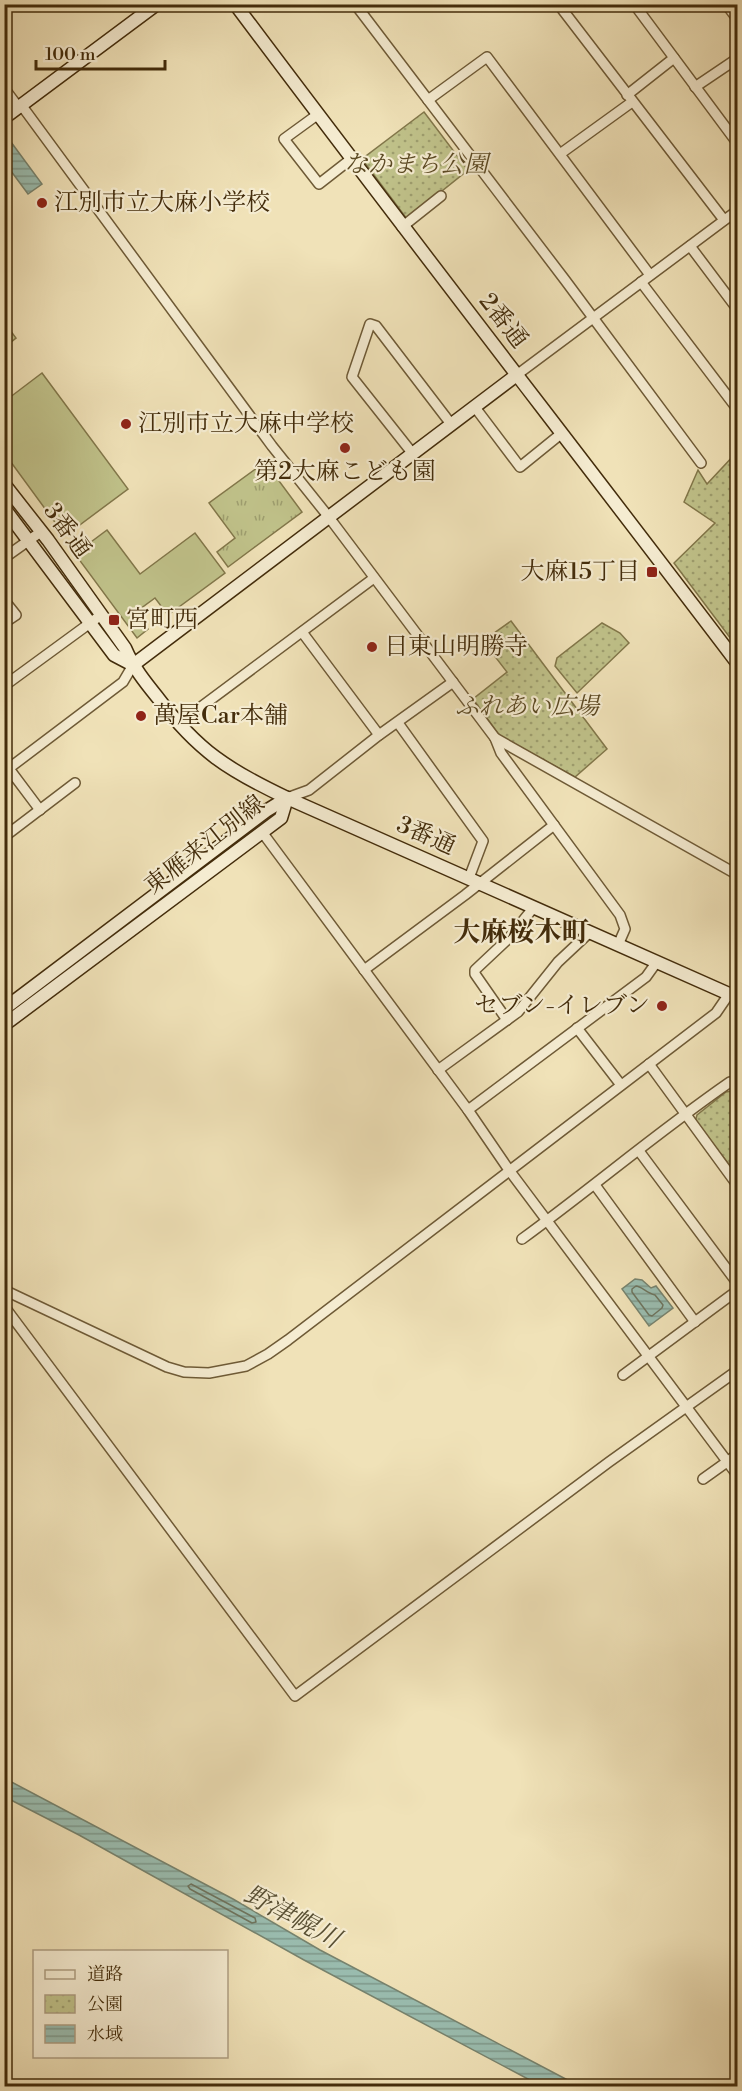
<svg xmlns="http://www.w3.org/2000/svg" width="742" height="2091" viewBox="0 0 742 2091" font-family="'Libre Bodoni','Noto Serif JP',serif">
  <defs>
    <pattern id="grass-tufts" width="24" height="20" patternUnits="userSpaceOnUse" patternTransform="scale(1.5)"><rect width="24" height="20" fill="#c0c28a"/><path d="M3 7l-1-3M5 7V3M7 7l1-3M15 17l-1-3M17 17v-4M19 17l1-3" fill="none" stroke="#9e9e6f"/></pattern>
    <pattern id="park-dots" width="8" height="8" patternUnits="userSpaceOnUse" patternTransform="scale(1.5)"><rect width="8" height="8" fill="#c0c28a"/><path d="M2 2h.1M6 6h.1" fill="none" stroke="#9e9e6f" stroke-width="1.8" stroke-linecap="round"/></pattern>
    <pattern id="water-rules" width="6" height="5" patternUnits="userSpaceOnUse" patternTransform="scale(1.5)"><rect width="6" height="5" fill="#9abdb0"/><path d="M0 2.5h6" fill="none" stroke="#7f9a8d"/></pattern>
  </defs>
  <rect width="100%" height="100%" fill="#f0e2b8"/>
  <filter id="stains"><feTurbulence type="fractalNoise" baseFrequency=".00333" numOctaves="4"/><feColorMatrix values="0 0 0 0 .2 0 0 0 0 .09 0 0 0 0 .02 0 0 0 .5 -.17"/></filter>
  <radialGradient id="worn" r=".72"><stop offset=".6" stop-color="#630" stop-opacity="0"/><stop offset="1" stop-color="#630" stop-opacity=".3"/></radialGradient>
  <path fill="url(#grass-tufts)" stroke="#82774a" stroke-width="1.5" d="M 265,462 L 302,512 L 228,567 L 217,552 L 235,538 L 209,503 Z"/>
  <g fill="url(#park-dots)" stroke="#82774a" stroke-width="1.5">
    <path d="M 424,112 L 468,170 L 407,219 L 362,159 Z"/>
    <path d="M 737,452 L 737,647 L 674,563 L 715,523 L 684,502 L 698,470 L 707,484 Z"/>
    <path d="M 511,621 L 607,749 L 575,777 L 500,736 L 473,699 L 507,672 L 483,641 Z"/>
    <path d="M 602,623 L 620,633 L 629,643 L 577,693 L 555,666 L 557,658 Z"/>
    <path d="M 732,1091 L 737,1094 L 737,1168 L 732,1168 L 695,1122 L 697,1115 L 726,1092 Z"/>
  </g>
  <g fill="#c0c28a" stroke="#82774a" stroke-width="1.5">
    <path d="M 4,322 L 16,338 L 5,347 L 4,347 Z"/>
    <path d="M 42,373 L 128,489 L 65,536 L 5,454 L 5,401 Z"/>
    <path d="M 107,530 L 140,574 L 195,533 L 225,573 L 168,615 L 155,598 L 136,612 L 148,629 L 137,638 L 75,554 Z"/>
  </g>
  <g fill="url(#water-rules)" stroke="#77836e" stroke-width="1.5">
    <path d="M 11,142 L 42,184 L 28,194 L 5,163 L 5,147 Z"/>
    <path d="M 635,1279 L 642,1280 L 651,1288 L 656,1286 L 673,1308 L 649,1326 L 622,1289 Z"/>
    <path d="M 4,1778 L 233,1899 L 320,1950 L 579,2086 L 541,2086 L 304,1960 L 79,1835 L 5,1797 Z"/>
  </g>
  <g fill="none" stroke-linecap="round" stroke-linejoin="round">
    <g stroke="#6e745e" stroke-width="1.5">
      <path d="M 636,1286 C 641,1286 647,1293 655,1295 L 663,1305 L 662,1308 L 652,1316 L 649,1315 L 632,1292 L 632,1289 Z"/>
      <path d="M 191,1884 L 255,1918 L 256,1922 L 252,1923 L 190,1889 L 188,1886 Z"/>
    </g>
    <g stroke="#6e5a36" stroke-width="12">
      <g id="street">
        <path d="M 355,4 L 565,280 L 701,463"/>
        <path d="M 634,4 L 738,144"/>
        <path d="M 726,4 L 738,20"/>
        <path d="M 562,9 L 724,220"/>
        <path d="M 695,87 L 738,58"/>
        <path d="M 4,88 L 19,108"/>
        <path d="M 627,95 L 674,58"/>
        <path d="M 428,100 L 487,57 L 650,275"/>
        <path d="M 22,106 L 272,446 L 328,516 L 495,738 L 738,875"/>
        <path d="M 317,115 L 284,139 L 319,184 L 351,159"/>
        <path d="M 560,154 L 632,102"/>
        <path d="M 402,227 L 441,196"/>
        <path d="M 690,246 L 738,310"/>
        <path d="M 641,282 L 738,410"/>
        <path d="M 518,374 L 738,210"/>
        <path d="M 474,406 L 520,467 L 562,433"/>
        <path d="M 413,454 L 352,377 L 370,324 L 376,326 L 451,424"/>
        <path d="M 4,558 L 42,531"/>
        <path d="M 4,600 L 16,615 L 4,623"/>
        <path d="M 302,632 L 379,735"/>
        <path d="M 4,686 L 101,615"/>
        <path d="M 398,723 L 483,841 L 469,878"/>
        <path d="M 178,724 L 374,578"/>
        <path d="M 495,738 L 501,753 L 620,915 L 625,929 L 618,945"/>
        <path d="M 4,762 L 40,810"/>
        <path d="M 4,772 L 123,682 L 133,665"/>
        <path d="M 287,798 L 309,790 L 379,735 L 453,682"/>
        <path d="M 262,832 L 468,1110 L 509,1170 L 738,1476"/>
        <path d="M 4,837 L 75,783"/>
        <path d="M 364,970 L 465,895 L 554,825"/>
        <path d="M 507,1020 L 475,974 L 475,970 L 509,938 L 534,907"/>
        <path d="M 577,1028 L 621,1085"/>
        <path d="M 649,1064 L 738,1186"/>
        <path d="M 438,1070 L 518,1012 L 558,962 L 590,932"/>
        <path d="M 468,1110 L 646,977 L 656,963"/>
        <path d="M 639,1151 L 738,1284"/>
        <path d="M 595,1185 L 695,1322"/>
        <path d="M 522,1239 C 592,1188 659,1131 730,1082 L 738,1086"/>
        <path d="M 4,1290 L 167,1367 L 184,1372 L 209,1373 L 246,1366 L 268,1354 L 288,1340 L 716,1013 L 729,994"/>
        <path d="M 4,1306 L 295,1696 L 609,1462 L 738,1370"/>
        <path d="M 623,1375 L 738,1290"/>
        <path d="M 703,1479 L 738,1454"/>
      </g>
    </g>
    <g stroke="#432c0b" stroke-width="15">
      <g id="secondary">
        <path d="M 235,4 C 401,226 571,444 738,664"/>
        <path d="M 4,118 L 157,4"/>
        <path d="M 4,484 L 48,540 L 125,648 C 133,667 145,682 158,698 C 198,751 228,770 287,798 L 738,998"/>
        <path d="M 4,508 L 114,655 L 133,665"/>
        <path d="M 133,665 L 518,374"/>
        <path d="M 4,1009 L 266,811 L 287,798"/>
        <path d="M 4,1025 L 281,818 L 287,798"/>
      </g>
    </g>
    <use href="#street" stroke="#f5ecd1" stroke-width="9"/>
    <use href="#secondary" stroke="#f5ecd1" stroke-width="12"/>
  </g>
  <g fill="#8f2418" stroke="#f5ecd1" stroke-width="2">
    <circle cx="42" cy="203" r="6"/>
    <circle cx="126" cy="424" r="6"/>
    <circle cx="345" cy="448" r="6"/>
    <rect x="646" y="566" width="12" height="12" rx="3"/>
    <rect x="108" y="614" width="12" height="12" rx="3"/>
    <circle cx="372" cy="647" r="6"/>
    <circle cx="141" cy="716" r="6"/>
    <circle cx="662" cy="1006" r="6"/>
  </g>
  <g text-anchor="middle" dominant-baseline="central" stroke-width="4.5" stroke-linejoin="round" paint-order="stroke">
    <g font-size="24" font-style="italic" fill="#5c4a24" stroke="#f5ecd1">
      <text x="416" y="165">なかまち公園</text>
      <text x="527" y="707">ふれあい広場</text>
    </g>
    <g font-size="24" fill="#432c0b" stroke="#f5ecd1" text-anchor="start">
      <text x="54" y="203">江別市立大麻小学校</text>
      <text x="138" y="424">江別市立大麻中学校</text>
      <text x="345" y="472" text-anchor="middle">第2大麻こども園</text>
      <text x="640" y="572" text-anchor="end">大麻15丁目</text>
      <text x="126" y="620">宮町西</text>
      <text x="384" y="647">日東山明勝寺</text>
      <text x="153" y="716">萬屋Car本舗</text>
      <text x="650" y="1006" text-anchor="end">セブン-イレブン</text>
    </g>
    <g font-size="24" fill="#432c0b" stroke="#f5ecd1">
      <text transform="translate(503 321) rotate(52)">2番通</text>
      <text transform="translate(67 531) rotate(54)">3番通</text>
      <text transform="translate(426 836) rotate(24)">3番通</text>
      <text transform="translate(205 845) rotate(-38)">東雁来江別線</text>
    </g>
    <g font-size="26" font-style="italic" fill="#595034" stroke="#f5ecd1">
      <text transform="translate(292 1917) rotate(28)">野津幌川</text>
    </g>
    <g font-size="27" font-weight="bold" fill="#432c0b" stroke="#f5ecd1">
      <text x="521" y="933">大麻桜木町</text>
    </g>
  </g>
  <rect width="742" height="2091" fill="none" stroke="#f0e2b8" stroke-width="24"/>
  <rect x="6" y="6" width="730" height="2079" fill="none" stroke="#432c0b" stroke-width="3"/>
  <rect x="12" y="12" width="718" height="2067" fill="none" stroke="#432c0b" stroke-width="1.5"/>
  <rect x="33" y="1950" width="195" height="108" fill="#f5ecd1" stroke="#ae9f82" stroke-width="1.5"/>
  <rect x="45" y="1970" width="30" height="9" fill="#f5ecd1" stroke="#ae9f82" stroke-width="1.5"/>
  <text x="87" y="1980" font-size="18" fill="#432c0b">道路</text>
  <rect x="45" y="1995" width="30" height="18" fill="url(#park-dots)" stroke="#ae9f82" stroke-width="1.5"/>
  <text x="87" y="2010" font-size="18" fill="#432c0b">公園</text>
  <rect x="45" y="2025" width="30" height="18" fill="url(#water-rules)" stroke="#ae9f82" stroke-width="1.5"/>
  <text x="87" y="2040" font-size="18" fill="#432c0b">水域</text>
  <path d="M36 60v9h129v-9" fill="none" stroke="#432c0b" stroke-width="3"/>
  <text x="45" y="60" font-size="18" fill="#432c0b" stroke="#f5ecd1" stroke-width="4.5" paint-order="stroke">100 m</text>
  <rect width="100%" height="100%" filter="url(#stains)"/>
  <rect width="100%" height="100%" fill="url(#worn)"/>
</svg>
